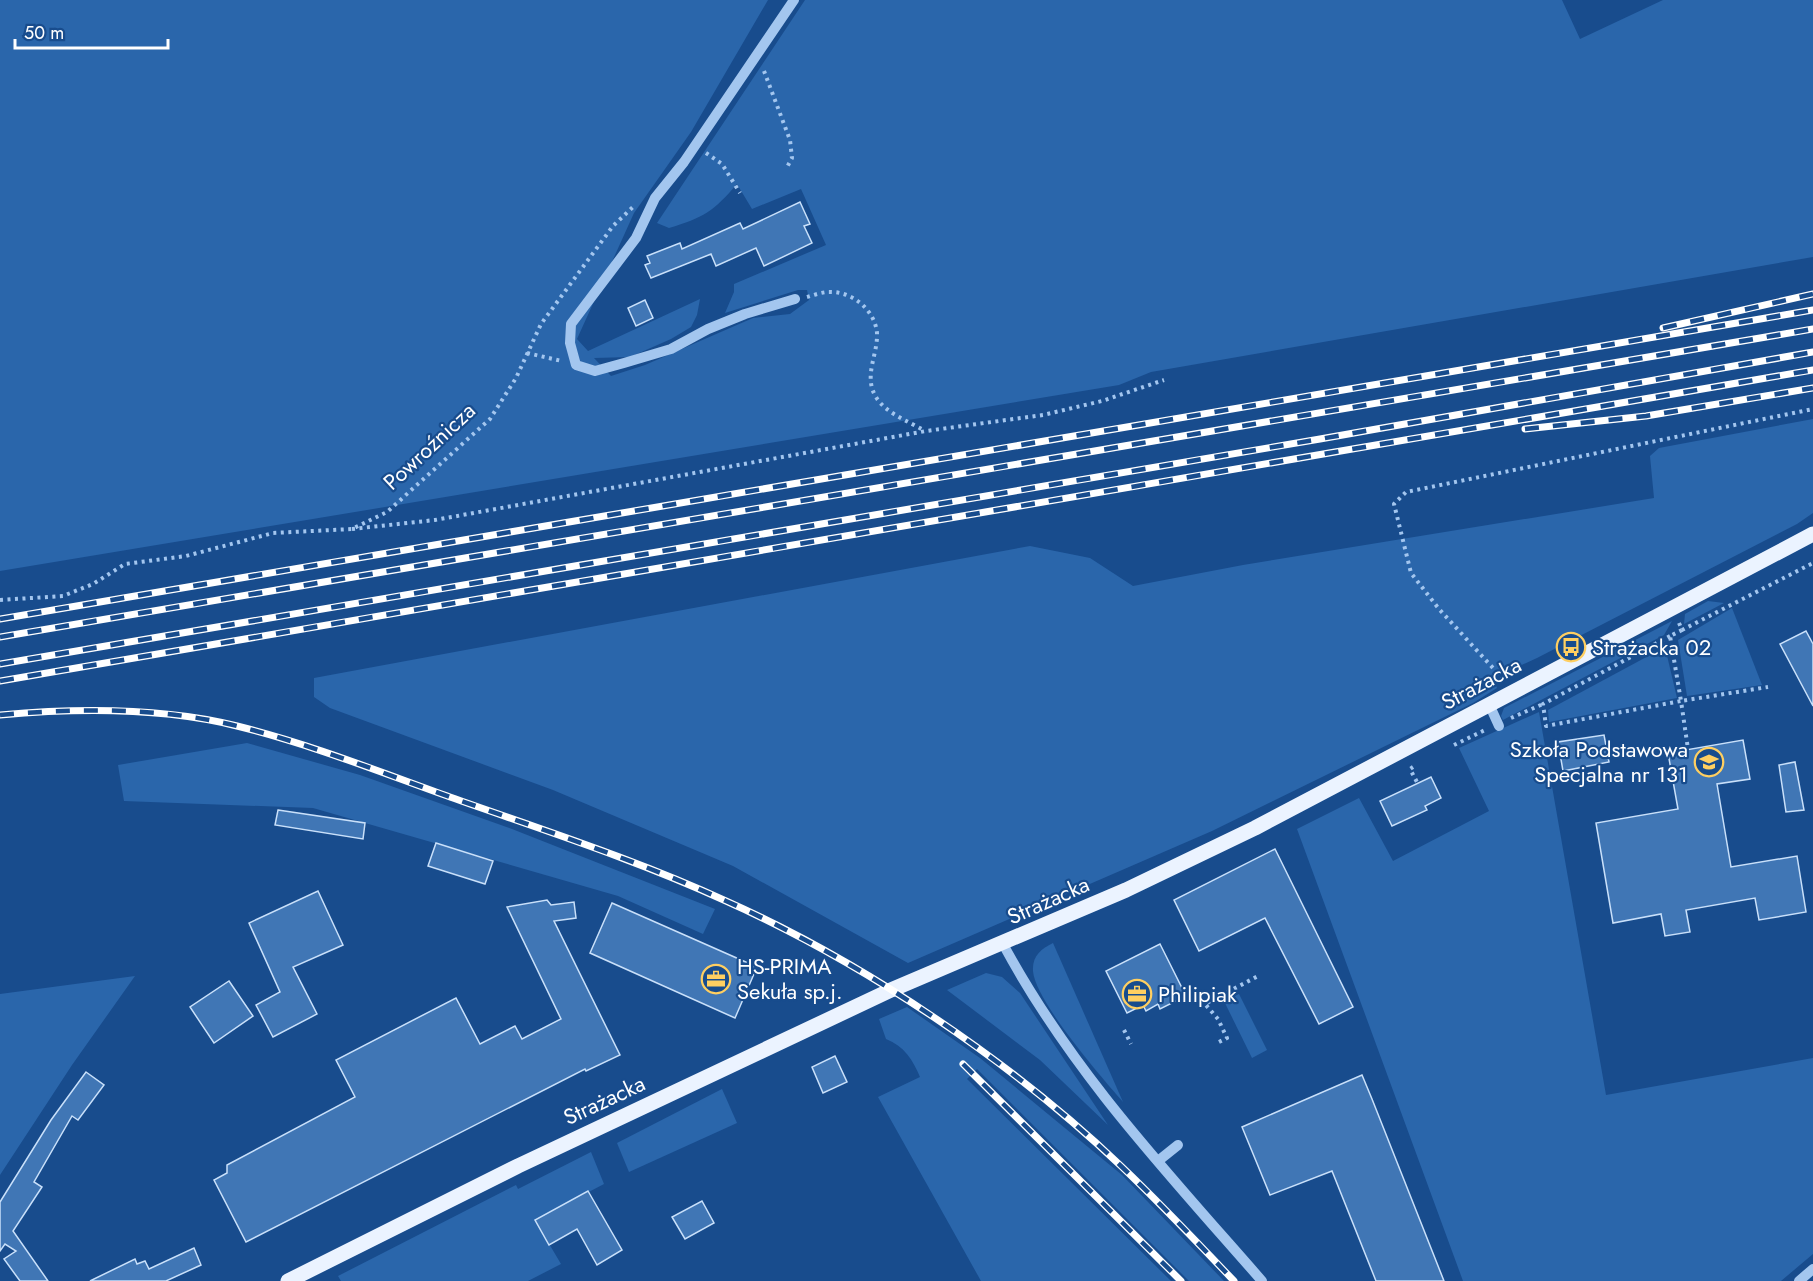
<svg xmlns="http://www.w3.org/2000/svg" width="1813" height="1281" viewBox="0 0 1813 1281" font-family="Jost,sans-serif">
  <rect width="100%" height="100%" fill="#184c8d"/>
  <g fill="#2a66ab">
    <path d="M 0,0 L 768,0 L 691,132 L 634,213 L 577,339 L 588,351 L 700,299 L 697,315 L 691,327 L 671,339 L 630,357 L 594,358 L 611,376 L 645,365 L 753,318 L 790,314 L 809,300 L 807,290 L 798,290 L 725,313 L 734,292 L 734,284 L 826,245 L 801,189 L 752,209 L 737,184 C 714,211 703,218 669,228 L 657,223 L 805,0 L 1562,0 L 1580,39 L 1663,0 L 1813,0 L 1813,257 L 1151,372 L 1119,385 L 0,571 Z"/>
    <path d="M 1813,419 L 1813,513 L 1797,524 L 1537,658 L 1493,678 L 1497,688 L 1473,703 L 1212,831 L 908,963 L 733,866 L 553,790 L 330,708 L 314,697 L 314,678 L 1030,546 L 1090,558 L 1133,586 L 1243,565 L 1654,498 L 1650,456 L 1659,448 Z"/>
    <path d="M 1708,601 L 1724,603 L 1684,624 L 1685,614 Z"/>
    <path d="M 1732,608 L 1762,685 L 1687,696 L 1678,640 Z"/>
    <path d="M 1672,621 L 1664,635 L 1503,720 L 1501,716 L 1504,708 Z"/>
    <path d="M 1665,647 L 1677,698 L 1549,722 L 1548,710 Z"/>
    <path d="M 1539,712 L 1606,1095 L 1813,1058 L 1813,1254 L 1781,1281 L 1463,1281 L 1297,829 L 1359,798 L 1393,861 L 1489,811 L 1459,748 Z"/>
    <path d="M 247,743 L 360,775 L 512,829 L 715,909 L 703,934 L 618,896 L 313,808 L 124,801 L 118,765 Z"/>
    <path d="M 1053,943 L 1123,1102 C 1102,1078 1035,1001 1033,971 C 1032,956 1041,949 1053,943 Z"/>
    <path d="M 986,973 L 1002,977 L 1020,993 L 1108,1125 L 1040,1060 L 947,990 Z"/>
    <path d="M 135,976 L 72,1065 L 0,1175 L 0,994 Z"/>
    <path d="M 1239,994 L 1267,1050 L 1252,1058 L 1224,1001 Z"/>
    <path d="M 907,1007 L 980,1058 L 1122,1175 L 1224,1281 L 1189,1281 L 977,1069 L 967,1079 L 1171,1281 L 981,1281 L 878,1097 L 920,1077 C 913,1060 904,1046 886,1039 L 879,1019 Z"/>
    <path d="M 722,1089 L 737,1123 L 629,1172 L 617,1143 Z"/>
    <path d="M 591,1152 L 604,1184 L 535,1220 L 561,1264 L 528,1281 L 341,1281 L 338,1276 L 516,1185 L 518,1189 Z"/>
  </g>
  <g fill="#4076b5" stroke="#c9e0fa" stroke-width="1.5">
    <path d="M 800,202 L 810,224 L 804,226 L 812,243 L 764,266 L 756,248 L 716,266 L 711,254 L 651,278 L 645,265 L 650,263 L 647,256 L 680,243 L 682,249 L 740,223 L 743,229 Z"/>
    <path d="M 645,300 L 653,318 L 636,326 L 628,308 Z"/>
    <path d="M 1806,631 L 1813,644 L 1813,706 L 1780,644 Z"/>
    <path d="M 1604,735 L 1609,762 L 1563,771 L 1558,742 Z"/>
    <path d="M 1743,740 L 1750,779 L 1717,784 L 1731,867 L 1797,856 L 1806,912 L 1759,920 L 1755,898 L 1686,910 L 1690,932 L 1665,936 L 1661,914 L 1613,923 L 1596,823 L 1678,809 L 1668,753 Z"/>
    <path d="M 1795,762 L 1804,810 L 1786,812 L 1779,765 Z"/>
    <path d="M 1431,777 L 1441,798 L 1425,806 L 1427,810 L 1392,826 L 1380,801 Z"/>
    <path d="M 278,810 L 365,823 L 363,839 L 275,825 Z"/>
    <path d="M 436,843 L 493,861 L 485,884 L 428,866 Z"/>
    <path d="M 1275,849 L 1353,1007 L 1319,1024 L 1265,918 L 1199,951 L 1174,900 Z"/>
    <path d="M 318,891 L 343,945 L 293,967 L 317,1014 L 273,1037 L 256,1005 L 280,992 L 249,923 Z"/>
    <path d="M 547,900 L 551,905 L 574,902 L 576,918 L 554,921 L 620,1055 L 586,1071 L 585,1069 L 246,1242 L 214,1180 L 227,1173 L 227,1165 L 355,1097 L 336,1060 L 456,998 L 480,1044 L 515,1026 L 522,1039 L 561,1019 L 507,907 Z"/>
    <path d="M 612,903 L 757,967 L 735,1018 L 590,953 Z"/>
    <path d="M 1160,944 L 1186,996 L 1160,1009 L 1158,1004 L 1146,1011 L 1143,1005 L 1127,1013 L 1106,971 Z"/>
    <path d="M 229,981 L 253,1016 L 214,1043 L 190,1007 Z"/>
    <path d="M 835,1056 L 847,1082 L 823,1093 L 812,1067 Z"/>
    <path d="M 86,1072 L 104,1085 L 78,1120 L 72,1116 L 34,1182 L 42,1187 L 13,1231 L 48,1281 L 20,1281 L 4,1259 L 16,1251 L 5,1244 L 0,1251 L 0,1202 L 51,1120 Z"/>
    <path d="M 1362,1075 L 1372,1099 L 1444,1281 L 1376,1281 L 1332,1171 L 1270,1195 L 1242,1127 Z"/>
    <path d="M 588,1191 L 622,1250 L 597,1265 L 577,1229 L 549,1245 L 535,1220 Z"/>
    <path d="M 702,1201 L 714,1223 L 685,1239 L 672,1217 Z"/>
    <path d="M 194,1248 L 201,1265 L 166,1281 L 90,1281 L 135,1259 L 137,1264 L 145,1261 L 149,1269 Z"/>
  </g>
  <g fill="none" stroke-linecap="round" stroke-linejoin="round">
    <g stroke="#a3c6ef" stroke-width="4" stroke-dasharray="3 4.5" stroke-linecap="butt">
      <path d="M 764,71 L 790,140 L 792,158 L 786,169"/>
      <path d="M 706,153 L 722,164 L 740,193"/>
      <path d="M 807,297 C 814,295 822,292 829,292 C 852,291 875,310 877,333 C 878,355 863,376 876,397 C 885,413 910,422 925,431"/>
      <path d="M 527,353 L 562,361"/>
      <path d="M 352,529 L 435,520 L 926,431 L 1043,415 L 1102,401 L 1164,380"/>
      <path d="M 0,600 L 63,596 L 93,584 L 125,564 L 186,556 L 273,533 L 352,529 L 387,512 L 490,419 L 516,378 L 541,324 L 613,226 L 634,206"/>
      <path d="M 1679,623 L 1682,630 L 1813,563"/>
      <path d="M 1682,630 L 1670,636 L 1681,701 L 1768,687"/>
      <path d="M 1670,636 L 1543,704 L 1546,726 L 1681,701 L 1688,749"/>
      <path d="M 1503,679 L 1439,609 L 1411,573 L 1394,504 L 1406,492 L 1813,409"/>
      <path d="M 1511,718 L 1543,704"/>
      <path d="M 1454,745 L 1485,730"/>
      <path d="M 1413,767 L 1410,769 L 1418,784"/>
      <path d="M 1124,1030 L 1131,1044"/>
      <path d="M 1219,1042 L 1227,1038 L 1218,1019 L 1205,1004 L 1260,975"/>
    </g>
    <g stroke="#a3c6ef" stroke-width="10">
      <path d="M 794,0 L 684,162 L 655,198 L 636,238 L 571,324 L 570,343 L 576,365 L 595,371 L 624,363 L 671,349 L 708,329 L 745,314 L 795,299"/>
      <path d="M 1489,704 L 1499,726"/>
      <path d="M 1003,944 C 1072,1072 1167,1172 1262,1281"/>
      <path d="M 1158,1161 L 1178,1145"/>
      <path d="M 1799,1281 L 1813,1269"/>
    </g>
    <path stroke="#ebf3ff" stroke-width="15" d="M 288,1281 L 518,1166 L 891,990 L 1126,890 L 1255,828 L 1813,534"/>
    <g stroke="#fff" stroke-width="7">
      <g id="rail">
        <path d="M 1663,328 L 1813,294"/>
        <path d="M 1525,429 L 1646,416 L 1813,388"/>
        <path d="M 0,619 L 1813,310"/>
        <path d="M 0,637 L 1813,329"/>
        <path d="M 0,664 L 1320,439 L 1813,352"/>
        <path d="M 0,681 L 1813,370"/>
        <path d="M 0,715 C 78,708 161,707 237,726 C 310,744 380,772 450,797 C 543,830 637,860 726,901 C 863,962 1012,1062 1121,1166 C 1160,1203 1197,1242 1234,1281"/>
        <path d="M 963,1064 L 1181,1281"/>
      </g>
    </g>
    <use href="#rail" stroke="#184c8d" stroke-width="4.5" stroke-dasharray="14" stroke-linecap="butt"/>
  </g>
  <defs>
    <g id="bus-ring" transform="scale(1.5)"><circle r="9.5" fill="#184c8d" stroke="#ffcf61" stroke-width="1.5"/><path d="M-5-6H5V4H4V6H2V4H-2V6H-4V4H-5ZM-3.5-4V0h7V-4ZM-3.5 1.2v1.5H-2V1.2ZM2 1.2v1.5H3.5V1.2Z" fill="#ffcf61"/></g>
    <g id="school-ring" transform="scale(1.5)"><circle r="9.5" fill="#184c8d" stroke="#ffcf61" stroke-width="1.5"/><path d="M0-5L7-2L0 1L-7-2ZM-4 1L0 2.5L4 1V4Q0 6-4 4Z" fill="#ffcf61"/></g>
    <g id="office-ring" transform="scale(1.5)"><circle r="9.5" fill="#184c8d" stroke="#ffcf61" stroke-width="1.5"/><path d="M-6-3h4V-5.5h4V-3h4V5H-6ZM-1-4.5V-3h2v-1.5ZM-6 0V1H6V0Z" fill="#ffcf61"/></g>
  </defs>
  <g fill-rule="evenodd">
    <use href="#bus-ring" x="1571" y="647"/>
    <use href="#school-ring" x="1709" y="762"/>
    <use href="#office-ring" x="716" y="979"/>
    <use href="#office-ring" x="1137" y="994"/>
  </g>
  <g text-anchor="middle" dominant-baseline="central" stroke-width="4.5" stroke-linejoin="round" paint-order="stroke">
    <g font-size="22" fill="#fff" stroke="#184c8d">
      <text transform="translate(429 446) rotate(-43)">Powroźnicza</text>
      <text transform="translate(1481 683) rotate(-28)">Strażacka</text>
      <text transform="translate(1048 900) rotate(-24)">Strażacka</text>
      <text transform="translate(604 1100) rotate(-25)">Strażacka</text>
    </g>
    <g font-size="22" fill="#fff" stroke="#184c8d" text-anchor="start">
      <text x="1592" y="647">Strażacka 02</text>
      <text x="1688" y="749" text-anchor="end">Szkoła Podstawowa<tspan x="1688" dy="25">Specjalna nr 131</tspan></text>
      <text x="737" y="966">HS-PRIMA<tspan x="737" dy="25">Sekuła sp.j.</tspan></text>
      <text x="1158" y="994">Philipiak</text>
    </g>
  </g>
  <path d="M15 39v9h153v-9" fill="none" stroke="#ffffff" stroke-width="3"/>
  <text x="24" y="39" font-size="18" fill="#ffffff" stroke="#184c8d" stroke-width="4.5" paint-order="stroke">50 m</text>
</svg>
